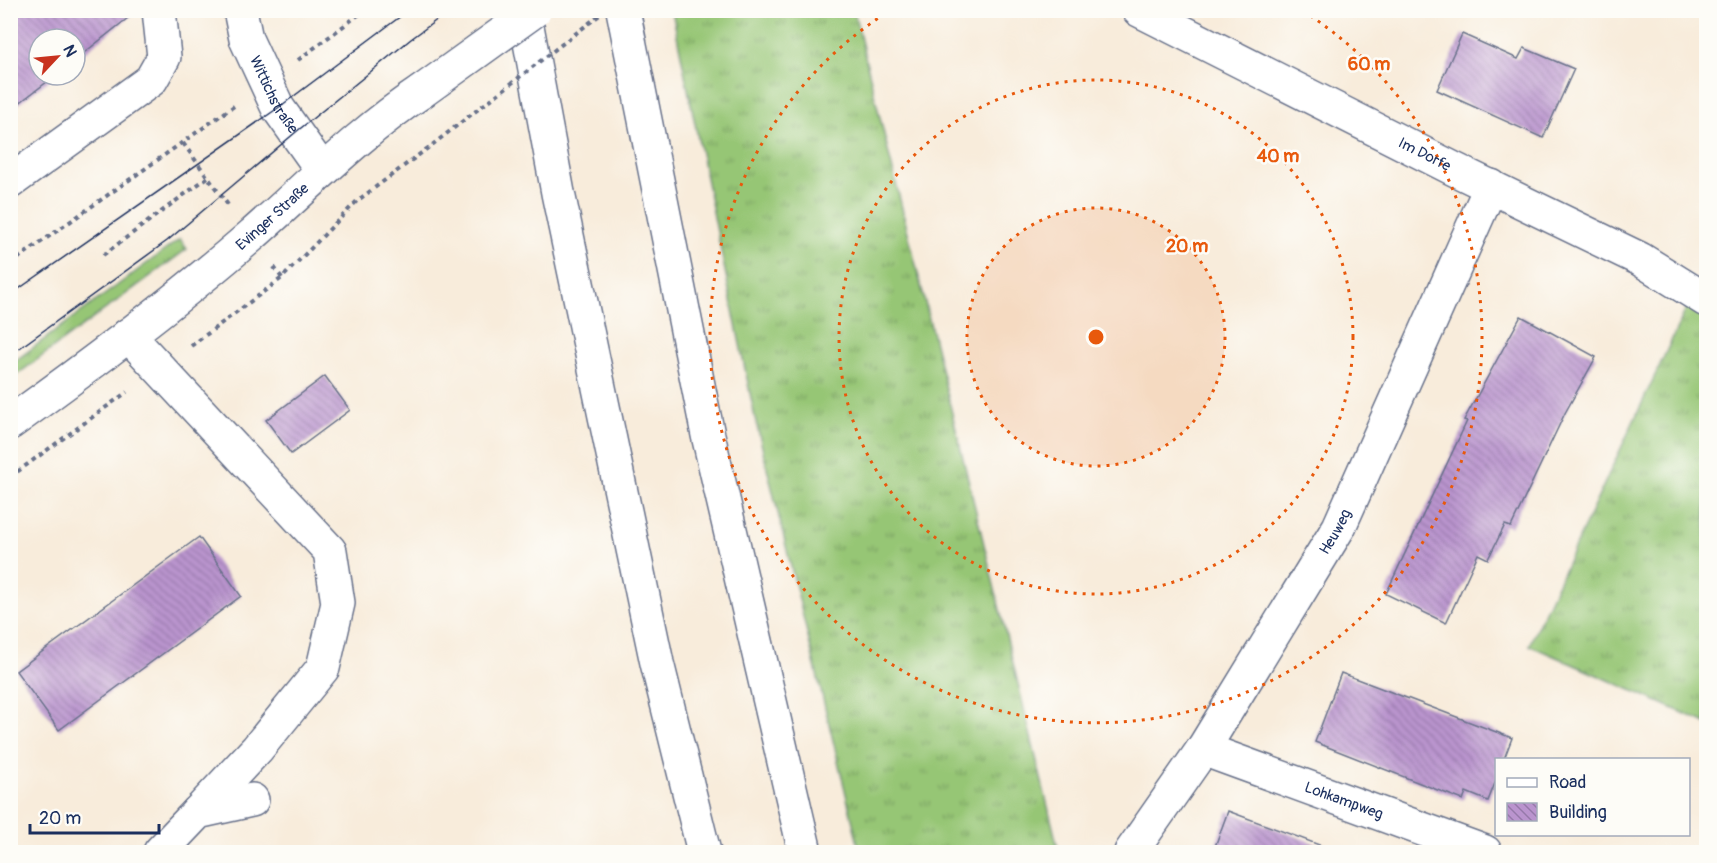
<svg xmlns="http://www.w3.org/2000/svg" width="1717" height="863" viewBox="0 0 1717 863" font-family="Pangolin,sans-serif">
  <defs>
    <pattern id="grass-tufts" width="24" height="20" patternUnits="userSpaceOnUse" patternTransform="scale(1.5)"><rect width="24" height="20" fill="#96c675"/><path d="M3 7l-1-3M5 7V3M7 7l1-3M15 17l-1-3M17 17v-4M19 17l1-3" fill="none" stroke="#7aa163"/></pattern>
    <pattern id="building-back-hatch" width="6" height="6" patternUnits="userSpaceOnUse" patternTransform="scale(1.5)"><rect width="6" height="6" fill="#ba94ce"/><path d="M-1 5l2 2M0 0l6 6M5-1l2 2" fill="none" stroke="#9679aa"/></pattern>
  </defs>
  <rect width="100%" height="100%" fill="#fdfcf7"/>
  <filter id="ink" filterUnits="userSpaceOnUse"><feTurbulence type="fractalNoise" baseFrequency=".0167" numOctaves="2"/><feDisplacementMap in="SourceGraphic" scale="12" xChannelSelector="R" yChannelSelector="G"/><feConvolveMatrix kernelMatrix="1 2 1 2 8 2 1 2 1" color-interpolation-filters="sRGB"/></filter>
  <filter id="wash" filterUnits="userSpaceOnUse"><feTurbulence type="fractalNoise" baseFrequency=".008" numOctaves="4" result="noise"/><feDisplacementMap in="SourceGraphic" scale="24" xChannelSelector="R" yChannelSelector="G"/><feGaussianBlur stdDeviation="1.35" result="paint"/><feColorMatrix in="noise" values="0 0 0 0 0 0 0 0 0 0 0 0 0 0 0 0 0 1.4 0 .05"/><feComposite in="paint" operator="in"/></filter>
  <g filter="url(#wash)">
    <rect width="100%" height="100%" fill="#f8ecdb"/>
    <g fill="url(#grass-tufts)" stroke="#587a6a" stroke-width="1.5">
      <path d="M 672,11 L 854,11 L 1059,852 L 860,852 L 755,418 Z"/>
      <path d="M 180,239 L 187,249 L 11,379 L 11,364 Z"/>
      <path d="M 1694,292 L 1706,300 L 1706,723 L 1529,645 Z"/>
    </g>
    <g id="blocks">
      <g fill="url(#building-back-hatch)">
        <path d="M 10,10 L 138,10 L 75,60 L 75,39 L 39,39 L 39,75 L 56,75 L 10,110 Z"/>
        <path d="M 1462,34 L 1518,59 L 1524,48 L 1574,69 L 1543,138 L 1437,90 Z"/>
        <path d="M 1521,316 L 1596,357 L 1565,413 L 1511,527 L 1505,525 L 1488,559 L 1478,554 L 1446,623 L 1386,594 L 1467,421 L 1464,420 Z"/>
        <path d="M 325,376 L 350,410 L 291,454 L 266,420 Z"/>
        <path d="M 199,537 L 241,596 L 59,730 L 16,671 Z"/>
        <path d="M 1341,673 L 1512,738 L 1504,759 L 1497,759 L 1497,778 L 1488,801 L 1466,792 L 1463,800 L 1315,742 Z"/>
        <path d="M 1228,811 L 1330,849 L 1330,852 L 1213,852 Z"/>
      </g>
    </g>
  </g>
  <g filter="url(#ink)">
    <use href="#blocks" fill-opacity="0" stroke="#68718a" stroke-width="1.5"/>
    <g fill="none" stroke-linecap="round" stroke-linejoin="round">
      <g stroke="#68718a" stroke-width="36">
        <g id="minor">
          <path id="s1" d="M 240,10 L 246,39 L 278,108 L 322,170"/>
          <path id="s2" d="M 1139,10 L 1454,169 L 1640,259 L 1706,300"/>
          <path d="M 10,182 L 151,80 L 164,57 L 159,10"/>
          <path d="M 128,335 L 330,551 L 338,603 L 323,668 L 257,749 L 198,812"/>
          <path id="s3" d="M 1203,749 L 1485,852"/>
          <path d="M 160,852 L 198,812 L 252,800"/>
          <path id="s4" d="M 1131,852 L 1203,749 L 1339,527 L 1491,186"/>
        </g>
      </g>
      <g stroke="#68718a" stroke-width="36">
        <g id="major">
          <path id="s5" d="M 10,423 C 92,364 175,302 251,236 C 307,187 359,133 421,92"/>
        </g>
      </g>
      <g stroke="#68718a" stroke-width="36">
        <g id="highway">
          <path d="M 524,10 L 558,193 L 657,663 L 704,852"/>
          <path d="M 623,10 L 708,435 L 805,852"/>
        </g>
      </g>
      <g stroke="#68718a" stroke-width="4" stroke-dasharray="4.5 4.5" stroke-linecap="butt">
        <path d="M 298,60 L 365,10"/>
        <path d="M 183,143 L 228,205"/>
        <path d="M 103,255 L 208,177"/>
        <path d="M 10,264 L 234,106"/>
        <path d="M 274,267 L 282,278"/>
        <path d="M 191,346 L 282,278 L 357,201 L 432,145"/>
        <path d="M 10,477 L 127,392"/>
      </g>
      <use href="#minor" stroke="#fff" stroke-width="33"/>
      <use href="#major" stroke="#fff" stroke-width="33"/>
      <use href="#highway" stroke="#fff" stroke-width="33"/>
      <g stroke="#1b2f5e" stroke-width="1.5">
        <path d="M 10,295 L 278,108 L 409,10"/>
        <path d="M 10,355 L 167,241 L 296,132 L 411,39 L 450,10"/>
      </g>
      <g stroke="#68718a" stroke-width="36" stroke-linecap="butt">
        <path id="major-bridge" d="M 421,92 L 535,10"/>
      </g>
      <path stroke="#68718a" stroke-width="4" stroke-dasharray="4.5 4.5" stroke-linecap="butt" d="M 432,145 L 606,10"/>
      <use href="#major-bridge" stroke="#fff" stroke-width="33"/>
    </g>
  </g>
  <circle cx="1096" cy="337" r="129" fill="#e8590c" fill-opacity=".12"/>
  <g fill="none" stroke="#e8590c" stroke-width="3" stroke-dasharray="3 6">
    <circle cx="1096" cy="337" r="129"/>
    <circle cx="1096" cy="337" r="257"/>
    <path d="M1303 11A386 386 0 1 1 889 11"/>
  </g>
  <g text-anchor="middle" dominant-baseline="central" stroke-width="5" stroke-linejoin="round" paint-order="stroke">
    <g font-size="15" fill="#1b2f5e" stroke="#fdfcf7">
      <text stroke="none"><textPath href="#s1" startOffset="92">Wittichstraße</textPath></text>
      <text stroke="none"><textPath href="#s2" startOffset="320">Im Dorfe</textPath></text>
      <text stroke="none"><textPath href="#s5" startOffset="334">Evinger Straße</textPath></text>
      <text stroke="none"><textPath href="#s4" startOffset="380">Heuweg</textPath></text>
      <text stroke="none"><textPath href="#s3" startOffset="150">Lohkampweg</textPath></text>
    </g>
  </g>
  <circle cx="1096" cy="337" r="9" fill="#e8590c" stroke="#fdfcf7" stroke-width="3"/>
  <g font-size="18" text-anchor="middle" font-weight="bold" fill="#e8590c" stroke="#fdfcf7" stroke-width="5" stroke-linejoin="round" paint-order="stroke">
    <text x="1369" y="70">60 m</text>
    <text x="1278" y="162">40 m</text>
    <text x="1187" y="252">20 m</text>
  </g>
  <rect width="1717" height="863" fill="none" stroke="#fdfcf7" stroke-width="36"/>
  <rect x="1495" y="758" width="195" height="78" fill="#fdfcf7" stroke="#a3aaba" stroke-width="1.5"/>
  <rect x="1507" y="778" width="30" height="9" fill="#ffffff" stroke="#a3aaba" stroke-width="1.5"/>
  <text x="1549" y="788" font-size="18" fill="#1b2f5e">Road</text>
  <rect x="1507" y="803" width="30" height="18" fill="url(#building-back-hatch)" stroke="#a3aaba" stroke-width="1.5"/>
  <text x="1549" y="818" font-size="18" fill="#1b2f5e">Building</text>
  <g transform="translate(57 57) rotate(64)"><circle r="28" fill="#fdfcf7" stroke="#a3aaba" stroke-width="1.5"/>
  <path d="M0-4.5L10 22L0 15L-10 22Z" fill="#c8321e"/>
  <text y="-9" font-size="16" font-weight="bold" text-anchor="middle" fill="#1b2f5e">N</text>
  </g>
  <path d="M30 824v9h129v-9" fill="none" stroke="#1b2f5e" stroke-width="3"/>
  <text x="39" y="824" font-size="18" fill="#1b2f5e" stroke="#fdfcf7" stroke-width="4.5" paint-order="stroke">20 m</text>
</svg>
